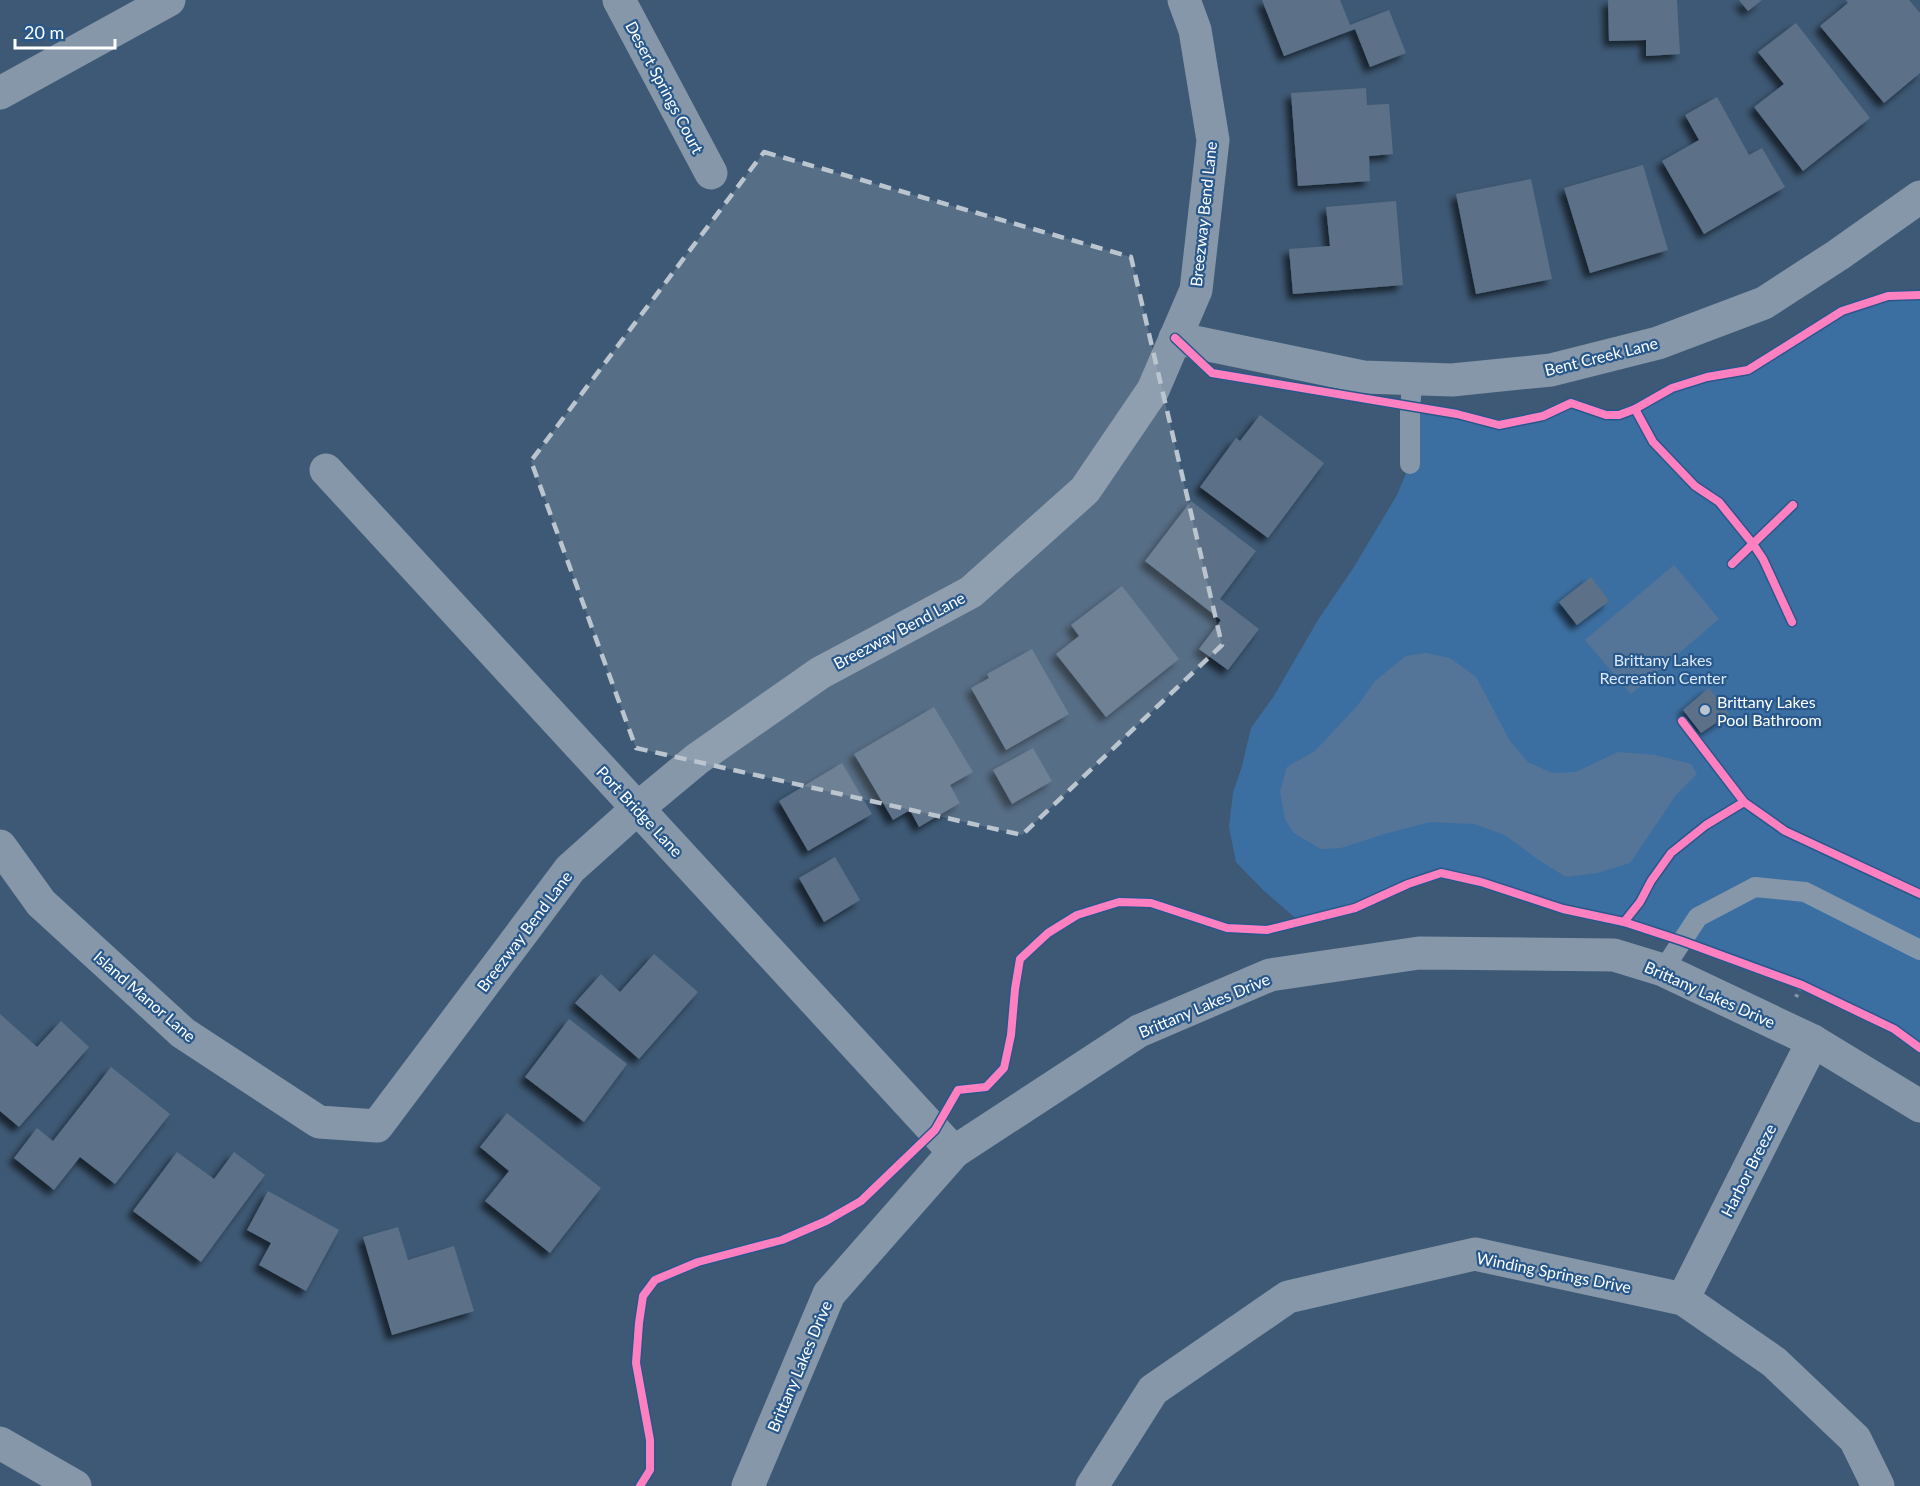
<svg xmlns="http://www.w3.org/2000/svg" width="1920" height="1486" viewBox="0 0 1920 1486" font-family="Lato,sans-serif">
  <defs>
    <filter id="shadow"><feDropShadow dx="-5.5" dy="5.5" stdDeviation="3" flood-color="#0009"/></filter>
  </defs>
  <rect width="100%" height="100%" fill="#3e5975"/>
  <path fill="#3c6fa1" d="M 1920,295 L 1920,1048 L 1894,1029 L 1802,985 L 1683,941 L 1624,922 L 1563,909 L 1481,882 L 1441,873 L 1408,884 L 1355,908 L 1301,923 L 1263,890 L 1236,862 L 1229,827 L 1233,793 L 1242,766 L 1251,728 L 1274,696 L 1318,620 L 1354,567 L 1397,495 L 1410,464 L 1410,407 L 1457,414 L 1499,425 L 1543,416 L 1571,403 L 1619,415 L 1672,388 L 1707,377 L 1748,370 L 1842,311 L 1888,296 Z"/>
  <g fill="#557598">
    <path d="M 1674,565 L 1719,619 L 1631,694 L 1585,640 Z"/>
    <path d="M 1426,653 L 1450,658 L 1476,677 L 1510,741 L 1528,762 L 1552,773 L 1576,772 L 1618,752 L 1655,755 L 1691,764 L 1697,774 L 1676,795 L 1630,863 L 1597,873 L 1566,877 L 1536,858 L 1505,835 L 1474,824 L 1430,822 L 1384,834 L 1341,848 L 1321,849 L 1294,833 L 1285,819 L 1280,791 L 1287,767 L 1315,751 L 1358,705 L 1375,681 L 1406,656 Z"/>
  </g>
  <g fill="#5b7187" filter="url(#shadow)">
    <path d="M 1262,0 L 1340,0 L 1350,25 L 1389,10 L 1406,53 L 1370,67 L 1355,29 L 1284,56 Z"/>
    <path d="M 1608,0 L 1677,0 L 1680,54 L 1646,56 L 1646,40 L 1609,41 Z"/>
    <path d="M 1739,0 L 1762,0 L 1748,11 Z"/>
    <path d="M 1846,0 L 1909,0 L 1920,13 L 1920,73 L 1884,103 L 1820,26 L 1848,3 Z"/>
    <path d="M 1796,23 L 1870,118 L 1803,171 L 1754,107 L 1784,84 L 1758,52 Z"/>
    <path d="M 1366,88 L 1367,105 L 1389,104 L 1393,154 L 1369,156 L 1370,181 L 1298,186 L 1291,93 Z"/>
    <path d="M 1717,97 L 1749,155 L 1762,148 L 1785,187 L 1704,234 L 1662,161 L 1699,140 L 1685,115 Z"/>
    <path d="M 1643,165 L 1668,250 L 1590,273 L 1564,188 Z"/>
    <path d="M 1531,179 L 1552,279 L 1476,294 L 1456,194 Z"/>
    <path d="M 1396,201 L 1403,285 L 1293,294 L 1289,249 L 1330,246 L 1326,207 Z"/>
    <path d="M 1260,415 L 1324,463 L 1268,538 L 1200,487 L 1236,438 L 1240,441 Z"/>
    <path d="M 1191,501 L 1256,551 L 1220,599 L 1259,629 L 1228,670 L 1199,649 L 1221,620 L 1145,561 Z"/>
    <path d="M 1591,577 L 1609,601 L 1577,625 L 1559,602 Z"/>
    <path d="M 1122,586 L 1179,659 L 1106,717 L 1056,654 L 1079,636 L 1071,625 Z"/>
    <path d="M 1032,649 L 1069,714 L 1006,750 L 971,688 L 989,678 L 987,674 Z"/>
    <path d="M 1709,688 L 1729,714 L 1701,733 L 1683,710 Z"/>
    <path d="M 934,707 L 973,772 L 950,785 L 960,803 L 919,827 L 910,810 L 893,820 L 854,754 Z"/>
    <path d="M 1033,748 L 1052,781 L 1012,804 L 993,770 Z"/>
    <path d="M 842,763 L 872,814 L 808,851 L 779,801 Z"/>
    <path d="M 835,857 L 860,900 L 824,922 L 799,878 Z"/>
    <path d="M 654,954 L 698,992 L 639,1059 L 575,1003 L 601,974 L 620,992 Z"/>
    <path d="M 0,1014 L 37,1047 L 61,1021 L 89,1047 L 19,1127 L 0,1111 Z"/>
    <path d="M 569,1019 L 627,1064 L 584,1122 L 525,1077 Z"/>
    <path d="M 111,1067 L 170,1114 L 115,1184 L 80,1157 L 54,1190 L 14,1158 L 37,1128 L 53,1141 Z"/>
    <path d="M 507,1113 L 601,1188 L 550,1253 L 485,1201 L 509,1171 L 480,1147 Z"/>
    <path d="M 177,1152 L 214,1179 L 234,1152 L 265,1175 L 201,1262 L 133,1211 Z"/>
    <path d="M 268,1191 L 339,1230 L 306,1291 L 259,1265 L 271,1243 L 247,1230 Z"/>
    <path d="M 398,1227 L 408,1260 L 454,1246 L 474,1311 L 392,1335 L 363,1237 Z"/>
  </g>
  <g fill="none" stroke-linecap="round" stroke-linejoin="round">
    <g stroke="#8597a9" stroke-width="4" stroke-dasharray="3 4.5" stroke-linecap="butt">
      <path d="M 1635,409 L 1653,442 L 1695,486 L 1719,502 L 1753,544 L 1763,559 L 1792,622"/>
      <path d="M 1461,415 L 1499,425 L 1543,416 L 1571,403 L 1606,415 L 1619,415 L 1635,409 L 1672,388 L 1707,377 L 1748,370 L 1842,311 L 1888,296 L 1920,295"/>
      <path d="M 1732,564 L 1793,505"/>
      <path d="M 1682,721 L 1744,802"/>
      <path d="M 1624,922 L 1640,902 L 1651,881 L 1671,853 L 1706,825 L 1744,802 L 1785,831 L 1920,894"/>
      <path d="M 1707,950 C 1780,977 1857,1002 1920,1048"/>
      <path d="M 1796,997 L 1802,985"/>
      <path d="M 952,1100 L 958,1090 L 986,1087 L 1004,1068 L 1011,1035 L 1015,989 L 1020,959 L 1048,933 L 1077,915 L 1119,902 L 1151,903 L 1227,928 L 1267,930 L 1355,908 L 1408,884 L 1441,873 L 1481,882 L 1563,909 L 1612,919"/>
      <path d="M 640,1486 L 650,1470 L 650,1440 L 636,1363 L 639,1323 L 643,1296 L 655,1280 L 698,1262 L 782,1240 L 826,1221 L 861,1201 L 870,1192"/>
    </g>
    <g stroke="#8597a9" stroke-width="20">
      <path d="M 1410,464 L 1410,407 L 1413,378"/>
      <path d="M 1663,970 L 1698,917 L 1755,887 L 1805,892 L 1920,950"/>
    </g>
    <g stroke="#8597a9" stroke-width="33">
      <path d="M 619,0 L 711,173"/>
      <path d="M 0,93 L 169,0"/>
      <path d="M 1175,338 L 1363,377 L 1452,380 L 1551,370 L 1658,343 L 1764,303 L 1838,255 L 1920,197"/>
      <path d="M 326,470 L 954,1152"/>
      <path d="M 0,846 L 41,903 L 183,1033 L 319,1122 L 377,1126 L 570,869 L 638,808 L 697,759 L 820,673 L 971,592 L 1085,490 L 1153,390 L 1196,290 L 1213,140 L 1195,30 L 1184,0"/>
      <path d="M 1683,1299 L 1813,1041"/>
      <path d="M 0,1443 L 75,1486"/>
      <path d="M 748,1486 L 829,1294 L 954,1152 L 1139,1031 L 1270,975 L 1419,953 L 1614,955 L 1663,970 L 1813,1041 L 1920,1106"/>
      <path d="M 1092,1486 L 1153,1390 L 1288,1297 L 1475,1254 L 1683,1299 L 1774,1362 L 1855,1439 L 1878,1486"/>
    </g>
    <g stroke="#28588b" stroke-width="11">
      <g id="cycleway">
        <path d="M 1175,338 L 1212,373 L 1457,414 L 1499,425 L 1543,416 L 1571,403 L 1606,415 L 1619,415 L 1635,409 L 1672,388 L 1707,377 L 1748,370 L 1842,311 L 1888,296 L 1920,295"/>
        <path d="M 1635,409 L 1653,442 L 1695,486 L 1719,502 L 1753,544 L 1763,559 L 1792,622"/>
        <path d="M 1732,564 L 1793,505"/>
        <path d="M 1682,721 L 1744,802"/>
        <path d="M 1624,922 L 1640,902 L 1651,881 L 1671,853 L 1706,825 L 1744,802 L 1785,831 L 1920,894"/>
        <path d="M 640,1486 L 650,1470 L 650,1440 L 636,1363 L 639,1323 L 643,1296 L 655,1280 L 698,1262 L 782,1240 L 826,1221 L 861,1201 L 935,1130 L 958,1090 L 986,1087 L 1004,1068 L 1011,1035 L 1015,989 L 1020,959 L 1048,933 L 1077,915 L 1119,902 L 1151,903 L 1227,928 L 1267,930 L 1355,908 L 1408,884 L 1441,873 L 1481,882 L 1563,909 L 1624,922 L 1682,941 L 1802,985 L 1894,1029 L 1920,1048"/>
      </g>
    </g>
    <use href="#cycleway" stroke="#ff80c0" stroke-width="8"/>
  </g>
  <path fill="#bbc5cf" fill-opacity="0.2" stroke="#bbc5cf" stroke-width="4.5" stroke-dasharray="12 8" stroke-linejoin="round" d="M 764,152 L 1131,257 L 1222,645 L 1022,835 L 636,748 L 531,461 Z"/>
  <circle fill="#bbc5cf" stroke="#28588b" stroke-width="2" cx="1705" cy="710" r="6"/>
  <g text-anchor="middle" dominant-baseline="central" stroke-width="4.5" stroke-linejoin="round" paint-order="stroke">
    <g font-size="16" fill="#fff" stroke="#28588b">
      <text transform="translate(665 87) rotate(62)">Desert Springs Court</text>
      <text transform="translate(1203 214) rotate(-84)">Breezway Bend Lane</text>
      <text transform="translate(1601 356) rotate(-14)">Bent Creek Lane</text>
      <text transform="translate(899 630) rotate(-28)">Breezway Bend Lane</text>
      <text transform="translate(640 811) rotate(47)">Port Bridge Lane</text>
      <text transform="translate(524 931) rotate(-53)">Breezway Bend Lane</text>
      <text transform="translate(1710 994) rotate(24)">Brittany Lakes Drive</text>
      <text transform="translate(145 996) rotate(41)">Island Manor Lane</text>
      <text transform="translate(1204 1005) rotate(-23)">Brittany Lakes Drive</text>
      <text transform="translate(1748 1170) rotate(-63)">Harbor Breeze</text>
      <text transform="translate(1554 1272) rotate(11)">Winding Springs Drive</text>
      <text transform="translate(799 1366) rotate(-67)">Brittany Lakes Drive</text>
    </g>
    <g font-size="16" fill="#dbe9f8" stroke="#28588b">
      <text x="1663" y="659">Brittany Lakes<tspan x="1663" dy="18">Recreation Center</tspan></text>
    </g>
    <g font-size="16" fill="#fff" stroke="#28588b" text-anchor="start">
      <text x="1717" y="701">Brittany Lakes<tspan x="1717" dy="18">Pool Bathroom</tspan></text>
    </g>
  </g>
  <path d="M15 39v9h100v-9" fill="none" stroke="#ffffff" stroke-width="3"/>
  <text x="24" y="39" font-size="18" fill="#ffffff" stroke="#28588b" stroke-width="4.5" paint-order="stroke">20 m</text>
</svg>
